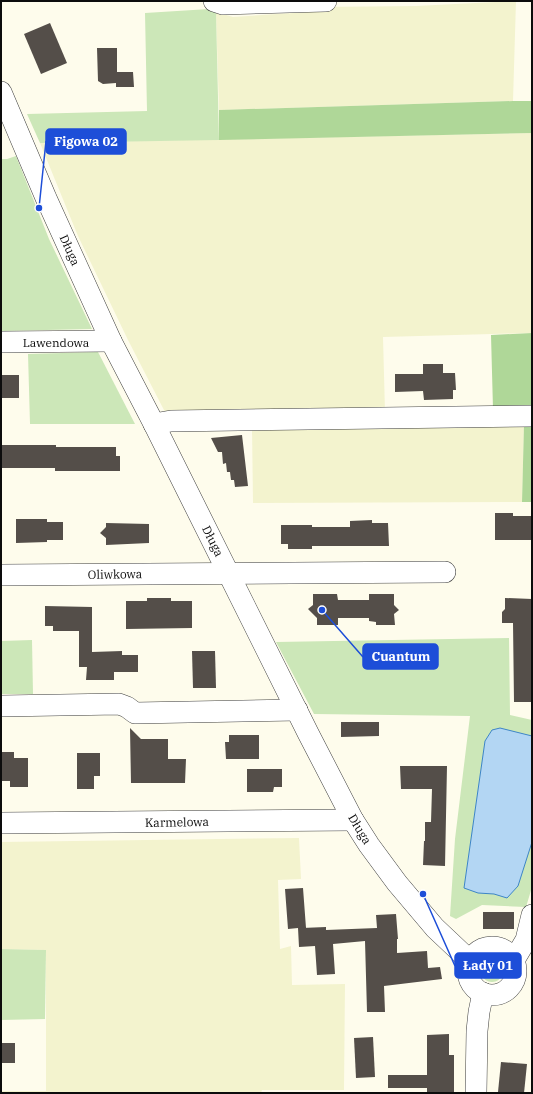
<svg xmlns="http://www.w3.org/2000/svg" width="533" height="1094" viewBox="0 0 533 1094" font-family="'IBM Plex Serif',serif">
  <rect width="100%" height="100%" fill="#fefcec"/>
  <g fill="#f3f3ce">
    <path d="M 516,1 L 513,101 L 219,110 L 216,12 L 233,17 L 309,12 L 314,7 L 416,6 Z"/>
    <path d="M 532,133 L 532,333 L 383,337 L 385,412 L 165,412 L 128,340 L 78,236 L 40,143 Z"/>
    <path d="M 524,424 L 522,502 L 253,503 L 252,428 Z"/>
    <path d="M 299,838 L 301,879 L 278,880 L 280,949 L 291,946 L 292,985 L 345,984 L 344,1090 L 262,1090 L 261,1093 L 1,1093 L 1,1091 L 46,1091 L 46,950 L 1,949 L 1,842 Z"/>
  </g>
  <g fill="#cce7b8">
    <path d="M 209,9 L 216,12 L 219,140 L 40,143 L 27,114 L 147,111 L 145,13 Z"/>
    <path d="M 16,156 L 49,239 L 92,329 L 1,331 L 1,159 L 7,159 Z"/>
    <path d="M 98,352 L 135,424 L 30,424 L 28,354 Z"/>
    <path d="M 509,638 L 510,715 L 532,720 L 532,887 L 526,907 L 482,905 L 456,919 L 450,916 L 455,839 L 470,716 L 314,714 L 276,642 Z"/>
    <path d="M 32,640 L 33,694 L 1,694 L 1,641 Z"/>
    <path d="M 1,949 L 46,950 L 45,1019 L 1,1020 Z"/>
    <circle cx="492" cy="971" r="11"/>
  </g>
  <g fill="#afd798">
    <path d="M 513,101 L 531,101 L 532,133 L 219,140 L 219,110 Z"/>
    <path d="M 532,333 L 532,502 L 522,502 L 524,424 L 493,409 L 491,335 Z"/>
  </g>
  <path fill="#b3d6f3" stroke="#3d85c7" d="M 500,728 L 532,736 L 532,842 L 518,886 L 507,898 L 494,894 L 478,893 L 464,888 L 485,741 L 492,730 Z"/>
  <g fill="#544e49">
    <path d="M 50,23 L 67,63 L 41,74 L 24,34 Z"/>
    <path d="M 97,48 L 117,48 L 117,72 L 133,72 L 134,87 L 116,87 L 116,83 L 103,84 L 98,81 Z"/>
    <path d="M 423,364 L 443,364 L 443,373 L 455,373 L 456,390 L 453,390 L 453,399 L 424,400 L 423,391 L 395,392 L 395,374 L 423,374 Z"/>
    <rect x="1" y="375" width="18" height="23"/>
    <path d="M 242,435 L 248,486 L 235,487 L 234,480 L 231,480 L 230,472 L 227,472 L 226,463 L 223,464 L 222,452 L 218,452 L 211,438 Z"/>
    <path d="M 1,445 L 56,445 L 56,447 L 116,447 L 116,456 L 120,456 L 120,471 L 55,471 L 55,468 L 1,468 Z"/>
    <path d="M 495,513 L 513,513 L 513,516 L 532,516 L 532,540 L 495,540 Z"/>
    <path d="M 16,519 L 47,519 L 47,522 L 63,522 L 63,540 L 47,540 L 47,542 L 16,543 Z"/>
    <path d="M 372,520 L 372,523 L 388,523 L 389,546 L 312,546 L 312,549 L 288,549 L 288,544 L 281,544 L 281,525 L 312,525 L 312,527 L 350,527 L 350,521 Z"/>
    <path d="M 106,523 L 149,524 L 149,543 L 106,545 L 106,538 L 100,533 L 106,527 Z"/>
    <path d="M 313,594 L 337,594 L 338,600 L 369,600 L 369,594 L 394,594 L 394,605 L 399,610 L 394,614 L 395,625 L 376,625 L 376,622 L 369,621 L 369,618 L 338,618 L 338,625 L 317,625 L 317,618 L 308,609 L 313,605 Z"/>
    <path d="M 147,598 L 171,598 L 171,601 L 192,601 L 192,628 L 126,629 L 126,601 L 147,601 Z"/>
    <path d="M 505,598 L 532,599 L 532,702 L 514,702 L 513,623 L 502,623 L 502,612 L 505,609 Z"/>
    <path d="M 45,606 L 92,607 L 92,652 L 122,651 L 122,655 L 138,655 L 138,672 L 114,672 L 114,680 L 86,680 L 87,667 L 79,667 L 79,631 L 53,631 L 53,626 L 45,626 Z"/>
    <path d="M 192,651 L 215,651 L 216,688 L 193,688 Z"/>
    <path d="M 341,722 L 379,722 L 379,736 L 341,737 Z"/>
    <path d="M 130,728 L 141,739 L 168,739 L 168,759 L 186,759 L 185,783 L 131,783 Z"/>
    <path d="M 229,735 L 259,735 L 259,759 L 226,759 L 225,742 L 229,742 Z"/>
    <path d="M 1,752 L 14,752 L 14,758 L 28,758 L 28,787 L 10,787 L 10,781 L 1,781 Z"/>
    <path d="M 77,753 L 100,753 L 100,776 L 94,776 L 94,789 L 77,789 Z"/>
    <path d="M 400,766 L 447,766 L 445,866 L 423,865 L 424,841 L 425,841 L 425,822 L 431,822 L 432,789 L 401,789 Z"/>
    <path d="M 247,769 L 282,769 L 282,787 L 274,787 L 273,792 L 247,792 Z"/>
    <path d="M 303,888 L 306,928 L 302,928 L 326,927 L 326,930 L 377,928 L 376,915 L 396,914 L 398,939 L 397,939 L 397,953 L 427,951 L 428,968 L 440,967 L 442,979 L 384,986 L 385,1012 L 367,1012 L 365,941 L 333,944 L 335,974 L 317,975 L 315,946 L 299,947 L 298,928 L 288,929 L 285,889 Z"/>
    <rect x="483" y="912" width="31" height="17"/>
    <path d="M 449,1034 L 449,1055 L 454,1055 L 454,1093 L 427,1093 L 427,1088 L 388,1088 L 388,1075 L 427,1075 L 427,1035 Z"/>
    <path d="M 373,1037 L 375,1077 L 356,1078 L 354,1038 Z"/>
    <rect x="1" y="1043" width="14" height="20"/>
    <path d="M 501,1062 L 527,1064 L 524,1093 L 498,1092 Z"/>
  </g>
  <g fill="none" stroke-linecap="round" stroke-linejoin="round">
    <g stroke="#3f3f3f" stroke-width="22">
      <g id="minor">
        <path d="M 214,1 L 223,4 L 326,1"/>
        <path d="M 1,92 L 46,198 L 111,341 L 154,424 L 308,733 L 353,820 L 369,845 L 397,883 L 435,928 L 470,961"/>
        <path d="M 1,342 L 111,341"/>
        <path d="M 154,424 L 171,421 L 532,416"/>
        <path d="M 1,575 L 445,572"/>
        <path d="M 1,706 L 119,704 L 127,707 L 135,713 L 297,710"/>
        <path d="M 1,823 L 353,820"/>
        <circle cx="492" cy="971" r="24"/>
        <path d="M 514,960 L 526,940 L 532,915"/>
        <path d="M 476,1093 L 477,1031 L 479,1012 L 483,993"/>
      </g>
    </g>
    <use href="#minor" stroke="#fff" stroke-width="21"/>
  </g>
  <g text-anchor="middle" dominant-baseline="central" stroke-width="4" stroke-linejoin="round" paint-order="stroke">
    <g font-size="12" fill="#0c0c0c" stroke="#fff">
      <text transform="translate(70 250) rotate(66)">Długa</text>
      <text x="56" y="342">Lawendowa</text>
      <text transform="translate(213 541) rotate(64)">Długa</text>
      <text transform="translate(115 574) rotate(-1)">Oliwkowa</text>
      <text transform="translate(177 822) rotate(-1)">Karmelowa</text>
      <text transform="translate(360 829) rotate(59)">Długa</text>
    </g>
  </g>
  <path fill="none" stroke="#1d4ed8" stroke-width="1.5" d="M39 208L46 141M322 610L363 657M423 894L455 966"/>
  <g fill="#1d4ed8" stroke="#fff" stroke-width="1.5">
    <circle cx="39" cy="208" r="4"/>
    <circle cx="322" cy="610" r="4"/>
    <circle cx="423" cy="894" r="4"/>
  </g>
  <g fill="#1d4ed8" stroke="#1d4ed8" stroke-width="1.5">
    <rect x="46" y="129" width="80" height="25" rx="4"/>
    <rect x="363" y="644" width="75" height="25" rx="4"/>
    <rect x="455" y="953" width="66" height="25" rx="4"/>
  </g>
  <g font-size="13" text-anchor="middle" font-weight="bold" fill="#fff">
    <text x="86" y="146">Figowa 02</text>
    <text x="401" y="661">Cuantum</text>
    <text x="488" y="970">Łady 01</text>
  </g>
  <rect width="533" height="1094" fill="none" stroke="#0c0c0c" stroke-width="4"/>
</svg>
